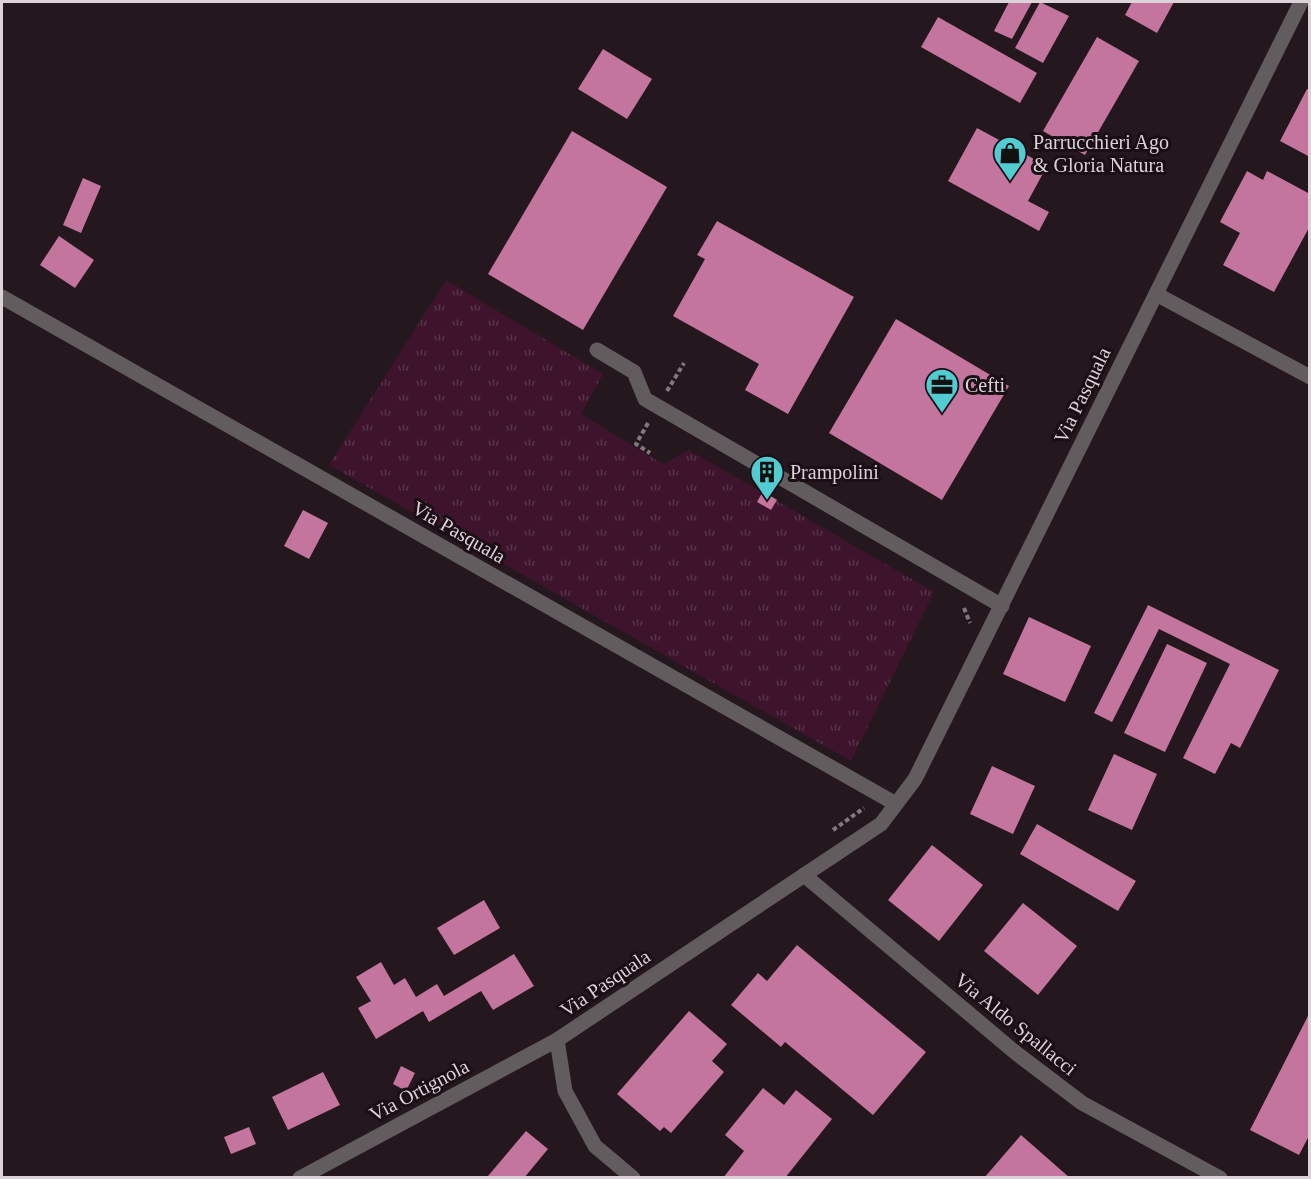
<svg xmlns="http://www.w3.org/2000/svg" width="1311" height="1179" viewBox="0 0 1311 1179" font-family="Georgia,serif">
  <defs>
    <pattern id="grass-tufts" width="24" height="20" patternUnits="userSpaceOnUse" patternTransform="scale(1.5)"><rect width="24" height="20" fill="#3d142b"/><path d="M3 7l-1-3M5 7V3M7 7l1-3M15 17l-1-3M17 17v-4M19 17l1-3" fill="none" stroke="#583549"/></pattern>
  </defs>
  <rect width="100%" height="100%" fill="#24171d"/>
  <path fill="url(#grass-tufts)" d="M 446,280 L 603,374 L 581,414 L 663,464 L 689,450 L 934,592 L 851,761 L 329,465 Z"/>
  <g fill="#c3759d">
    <path d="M 1009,2 L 1032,2 L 1012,39 L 994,31 Z"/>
    <path d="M 1040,2 L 1069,16 L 1043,63 L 1015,48 Z"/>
    <path d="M 1132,2 L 1174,2 L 1157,33 L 1125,15 Z"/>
    <path d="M 938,17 L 1037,73 L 1020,103 L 921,47 Z"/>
    <path d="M 1097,37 L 1139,61 L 1085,155 L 1043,131 Z"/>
    <path d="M 603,49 L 652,79 L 627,119 L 578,89 Z"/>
    <path d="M 1307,89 L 1310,90 L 1310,157 L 1280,141 Z"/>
    <path d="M 977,128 L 1047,166 L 1028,201 L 1049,212 L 1039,231 L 948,181 Z"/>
    <path d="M 572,131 L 667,187 L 583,330 L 488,274 Z"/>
    <path d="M 1247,171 L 1263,180 L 1267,171 L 1310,194 L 1310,226 L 1274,292 L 1223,265 L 1240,233 L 1220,222 Z"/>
    <path d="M 83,178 L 101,186 L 81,233 L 63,225 Z"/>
    <path d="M 717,221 L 854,297 L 788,414 L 745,390 L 759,364 L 673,316 L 705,259 L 697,255 Z"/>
    <path d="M 59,236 L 94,260 L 75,288 L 40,265 Z"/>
    <path d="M 896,319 L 1009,386 L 942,500 L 829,433 Z"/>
    <path d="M 763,491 L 777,500 L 771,510 L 757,502 Z"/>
    <path d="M 303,510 L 328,523 L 309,559 L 284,546 Z"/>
    <path d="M 1148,605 L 1279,670 L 1240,748 L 1231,743 L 1215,774 L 1183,758 L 1230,664 L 1159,629 L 1112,722 L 1094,713 Z"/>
    <path d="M 1029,617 L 1091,646 L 1065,702 L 1003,674 Z"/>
    <path d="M 1167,644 L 1207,663 L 1165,752 L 1124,733 Z"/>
    <path d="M 1114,754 L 1157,774 L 1132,830 L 1088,810 Z"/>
    <path d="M 992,766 L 1035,786 L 1013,834 L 970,814 Z"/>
    <path d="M 1037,824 L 1136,881 L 1118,911 L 1020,854 Z"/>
    <path d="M 932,845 L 983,885 L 939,941 L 888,900 Z"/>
    <path d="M 484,900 L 500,928 L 454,955 L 437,928 Z"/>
    <path d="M 1023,903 L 1077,946 L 1038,995 L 984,951 Z"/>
    <path d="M 797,945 L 926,1052 L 873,1115 L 785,1042 L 781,1047 L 731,1005 L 758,973 L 767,981 Z"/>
    <path d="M 514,954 L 534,986 L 493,1010 L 481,991 L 429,1022 L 423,1011 L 376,1039 L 358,1008 L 371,1001 L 356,977 L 381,962 L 394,985 L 405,978 L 416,997 L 437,984 L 444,996 Z"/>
    <path d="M 689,1011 L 727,1044 L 712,1061 L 724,1072 L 671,1133 L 664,1127 L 660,1131 L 617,1094 Z"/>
    <path d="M 1310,1012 L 1310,1134 L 1299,1155 L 1250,1130 Z"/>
    <path d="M 401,1066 L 415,1073 L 406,1091 L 393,1084 Z"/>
    <path d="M 323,1072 L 340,1105 L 288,1130 L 272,1097 Z"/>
    <path d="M 763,1088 L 784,1105 L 796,1090 L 832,1119 L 785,1178 L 723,1178 L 744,1151 L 725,1135 Z"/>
    <path d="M 249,1127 L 256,1144 L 231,1154 L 224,1137 Z"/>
    <path d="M 526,1131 L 548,1149 L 524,1178 L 490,1178 L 488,1176 Z"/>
    <path d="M 1021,1135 L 1070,1178 L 984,1178 Z"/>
  </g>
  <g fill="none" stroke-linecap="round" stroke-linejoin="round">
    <g stroke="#83787d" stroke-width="4" stroke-dasharray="4.5 3" stroke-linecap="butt">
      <path d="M 667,391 L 684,363"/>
      <path d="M 648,423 L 636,444 L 650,453"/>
      <path d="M 964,608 L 970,623"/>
      <path d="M 833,830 L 864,808"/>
    </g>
    <g stroke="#635c5f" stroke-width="15">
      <path d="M 1156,294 L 1310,377"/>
      <path d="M 2,297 L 896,804"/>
      <path d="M 597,350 L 634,372 L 645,399 L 1002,606"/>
      <path d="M 804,875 L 1016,1053 L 1082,1103 L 1220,1178"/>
      <path d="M 557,1040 L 565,1091 L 595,1146 L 633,1178"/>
      <path d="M 300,1178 L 557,1040 L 881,824 L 915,779 L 1301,2"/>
    </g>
  </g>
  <defs>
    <g id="shop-pin" transform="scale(1.725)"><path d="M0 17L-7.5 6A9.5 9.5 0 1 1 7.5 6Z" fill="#51ccd1" stroke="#1b0e14"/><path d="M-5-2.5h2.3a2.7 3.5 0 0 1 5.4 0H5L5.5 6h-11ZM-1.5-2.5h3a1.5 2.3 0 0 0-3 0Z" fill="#111"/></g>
    <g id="office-pin" transform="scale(1.725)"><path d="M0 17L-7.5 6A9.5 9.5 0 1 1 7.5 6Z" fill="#51ccd1" stroke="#1b0e14"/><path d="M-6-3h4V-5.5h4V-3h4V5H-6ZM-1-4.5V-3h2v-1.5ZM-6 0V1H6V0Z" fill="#111"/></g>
    <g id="building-pin" transform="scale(1.725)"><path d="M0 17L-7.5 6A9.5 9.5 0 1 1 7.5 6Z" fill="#51ccd1" stroke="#1b0e14"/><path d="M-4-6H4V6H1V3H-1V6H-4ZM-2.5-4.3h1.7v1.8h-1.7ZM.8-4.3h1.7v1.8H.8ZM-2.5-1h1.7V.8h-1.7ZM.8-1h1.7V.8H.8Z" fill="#111"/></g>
  </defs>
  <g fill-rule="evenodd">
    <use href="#shop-pin" x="1010" y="153"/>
    <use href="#office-pin" x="942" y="385"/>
    <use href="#building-pin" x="767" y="472"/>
  </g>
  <g text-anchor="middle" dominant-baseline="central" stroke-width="6" stroke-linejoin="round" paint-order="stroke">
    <g font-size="20" fill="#dcd2d7" stroke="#1b0e14" text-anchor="start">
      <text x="1033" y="142">Parrucchieri Ago<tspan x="1033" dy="23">&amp; Gloria Natura</tspan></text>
      <text x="965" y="385">Cefti</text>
      <text x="790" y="472">Prampolini</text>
    </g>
    <g font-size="20" fill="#dcd2d7" stroke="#1b0e14">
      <text transform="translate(1082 395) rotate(-64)">Via Pasquala</text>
      <text transform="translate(459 532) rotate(30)">Via Pasquala</text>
      <text transform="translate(605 983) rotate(-34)">Via Pasquala</text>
      <text transform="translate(1016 1024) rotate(39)">Via Aldo Spallacci</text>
      <text transform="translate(419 1090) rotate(-28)">Via Ortignola</text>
    </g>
  </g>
  <rect width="1311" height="1179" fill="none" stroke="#dcd2d7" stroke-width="6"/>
</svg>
